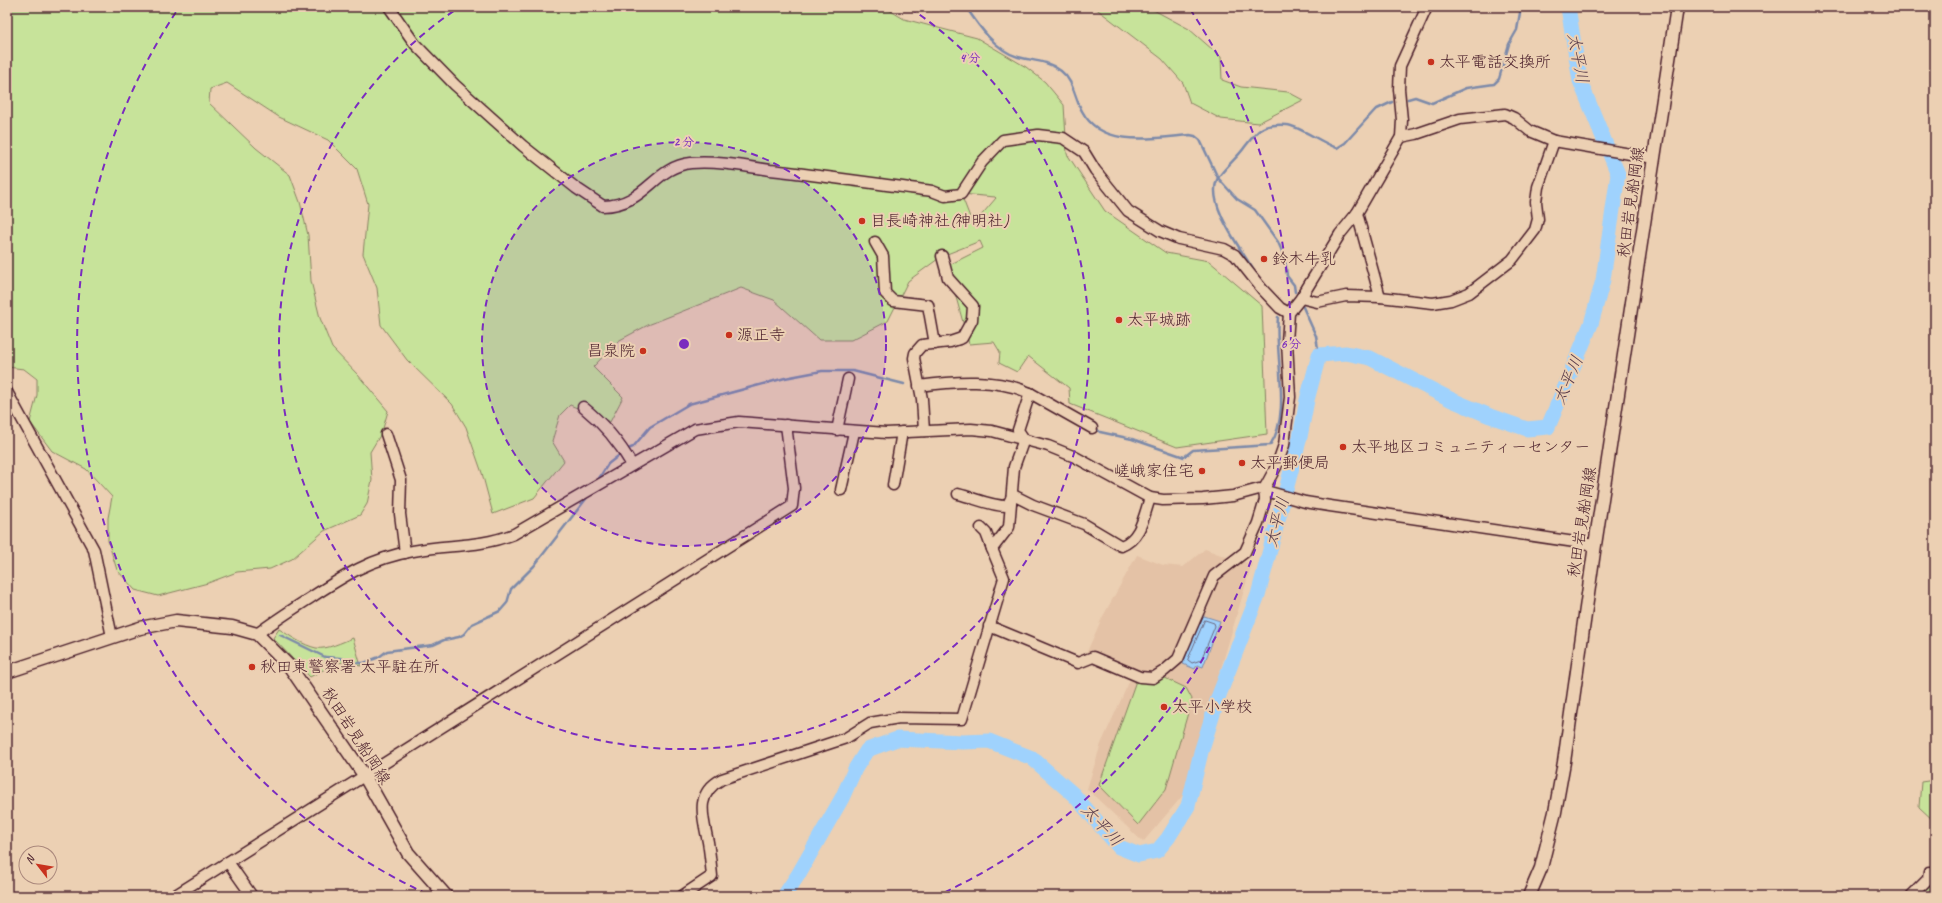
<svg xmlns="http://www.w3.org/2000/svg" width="1942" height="903" viewBox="0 0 1942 903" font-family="Caveat,'Klee One',sans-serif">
  <rect width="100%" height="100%" fill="#ecd0b3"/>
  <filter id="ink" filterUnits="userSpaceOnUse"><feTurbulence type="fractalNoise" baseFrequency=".025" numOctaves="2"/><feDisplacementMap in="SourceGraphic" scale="8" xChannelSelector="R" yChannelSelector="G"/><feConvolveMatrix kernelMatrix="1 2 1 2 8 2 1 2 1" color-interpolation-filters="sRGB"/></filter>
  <g filter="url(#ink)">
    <path fill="#e4c2a6" d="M 1205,549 L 1237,561 L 1252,563 L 1184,794 L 1143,842 L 1087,789 L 1101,744 L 1134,671 L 1086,654 L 1102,618 L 1137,555 L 1163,565 L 1183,567 Z"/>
    <g fill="#c7e39a" stroke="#888162" fill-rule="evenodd">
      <path d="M 7,7 L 884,7 L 904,19 L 977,38 L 1026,67 L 1045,82 L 1064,105 L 1067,154 L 1105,211 L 1166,253 L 1209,261 L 1262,306 L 1267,434 L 1177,447 L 1070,404 L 1069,388 L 1028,356 L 1017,372 L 999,363 L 1000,352 L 994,342 L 969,344 L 956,297 L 943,268 L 983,248 L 980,241 L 942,256 L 908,281 L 888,321 L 851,340 L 819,340 L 774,300 L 741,288 L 648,325 L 618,341 L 593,367 L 623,397 L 610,422 L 570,405 L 560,415 L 552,441 L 564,461 L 534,498 L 493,514 L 482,473 L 466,427 L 452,404 L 407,360 L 381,325 L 377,288 L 363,254 L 368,204 L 357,169 L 328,140 L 279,117 L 227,83 L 210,89 L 209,103 L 256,148 L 290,175 L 300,202 L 308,235 L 311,281 L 320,318 L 332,348 L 358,375 L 388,411 L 382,432 L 370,452 L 372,480 L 367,504 L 360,515 L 324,531 L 292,559 L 270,569 L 237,572 L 208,583 L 158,596 L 135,590 L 117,570 L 108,541 L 108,518 L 112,497 L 86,469 L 52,451 L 30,422 L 37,395 L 37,379 L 24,369 L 7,367 ZM 961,194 L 995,197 L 996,198 L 973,225 Z"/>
      <path d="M 1094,7 L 1148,7 L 1189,29 L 1221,57 L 1222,80 L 1241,87 L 1288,92 L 1303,100 L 1258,123 L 1221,119 L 1190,103 L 1183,83 L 1162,59 Z"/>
      <path d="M 279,629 C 290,636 303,645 316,648 C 327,650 342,642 353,638 L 361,666 L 338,662 L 310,677 L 273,638 Z"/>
      <path d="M 1163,677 L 1186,688 L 1192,699 L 1166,789 L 1138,825 L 1099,785 L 1137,678 Z"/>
      <path d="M 1935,780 L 1935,822 L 1919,807 L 1921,782 Z"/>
      <path d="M 1935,873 L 1935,896 L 1918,896 L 1928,888 Z"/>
    </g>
    <path fill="#9fd2fd" stroke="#7d8aa9" d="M 1201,615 L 1220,621 L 1203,667 L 1197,665 L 1195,669 L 1183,664 Z"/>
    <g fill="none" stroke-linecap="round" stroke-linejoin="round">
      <path stroke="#6c677f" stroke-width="1" d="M 1205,620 L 1214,623 L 1215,626 L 1201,660 L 1192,663 L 1188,660 Z"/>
      <g stroke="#7d8aa9" stroke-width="2.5">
        <path d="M 966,7 C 978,25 996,51 1018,57 C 1033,61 1047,60 1061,71 C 1074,81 1074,97 1082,111 C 1102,149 1155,138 1190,135 L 1195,136 L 1200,140 L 1218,178 L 1237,199 L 1255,210 L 1278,242 L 1285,258 L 1287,276 L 1294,285 L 1295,292"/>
        <path d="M 1408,99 L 1415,97 L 1432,103 L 1466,88 L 1494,84 L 1499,79 L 1509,44 L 1517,30 L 1521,7"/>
        <path d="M 1254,271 C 1242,250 1204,202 1218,178 C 1225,167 1237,158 1244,148 C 1258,130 1262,123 1287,125 C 1299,126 1322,143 1337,148 L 1345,143 L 1375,110 L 1392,102"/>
        <path d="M 1303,307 L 1316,336 L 1319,355"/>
        <path d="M 1095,428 L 1100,432 L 1132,439 L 1184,457 L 1193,450 L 1270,445 C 1292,415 1274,354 1278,317"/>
        <path d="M 626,450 L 633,447 L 650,427 L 689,404 L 785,378 L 822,371 L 853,371 L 904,384"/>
        <path d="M 598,480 L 608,464 L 622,453"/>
        <path d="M 280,635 L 325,657 L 340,658 L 356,663 L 364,663 L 379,657 L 387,651 L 433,645 L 444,640 L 459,637 L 464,634 L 472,624 L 500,611 L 507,603 L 511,589 L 534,566 L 589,495"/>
      </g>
      <path stroke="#9fd2fd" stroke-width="15" d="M 784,896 L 798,875 L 842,798 L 855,769 L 867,750 L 897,739 L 963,742 L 989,741 L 1032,758 L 1074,795 L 1119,847 L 1139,855 L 1157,851 L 1168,838 L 1188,806 L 1201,752 L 1219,695 L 1258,595 L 1300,437 L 1307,400 L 1319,355 L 1346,353 L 1370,358 L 1452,400 L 1490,416 L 1527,429 L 1548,427 L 1591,324 L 1603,280 L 1618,174 L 1580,81 L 1568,7"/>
      <g stroke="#4a1f2b" stroke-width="13">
        <g id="minor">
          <path d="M 389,7 L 415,44 L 455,85 L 523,146 L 576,188 L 603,206 C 647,205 653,167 691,163 C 717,161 744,166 770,170 C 824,176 878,184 932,191 L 945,196 L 961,194 L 982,162 L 1003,140 L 1038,135 L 1063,138 L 1084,152 L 1095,170 L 1128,211 L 1160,231 L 1179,239 L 1224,249 L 1235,255 L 1262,289 L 1280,308 L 1289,313"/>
          <path d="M 1401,137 L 1416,134 L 1460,119 L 1505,114 L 1514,118 L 1530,131 L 1554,141 L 1654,158"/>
          <path d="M 1357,213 L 1380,297"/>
          <path d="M 875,242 L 883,256 L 885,293 L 893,301 L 928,305 L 935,344"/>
          <path d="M 1301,298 L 1317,302 L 1346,296 L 1380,297 L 1433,303 L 1451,300 L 1469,293 L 1512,260 L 1535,230 L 1538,219 L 1536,202 L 1538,187 L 1554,141"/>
          <path d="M 7,392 L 94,550 L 112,637"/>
          <path d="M 1030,393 L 1092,428"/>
          <path d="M 583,407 C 604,424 619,442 632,465"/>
          <path d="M 837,430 L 848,379"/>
          <path d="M 924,431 L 922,399 L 914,358 L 915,353 L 922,345 L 950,342 L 962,338 L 972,320 L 973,306 L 948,278 L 942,256"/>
          <path d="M 386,434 L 401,480 L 400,514 L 405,553"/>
          <path d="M 893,485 L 902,432"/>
          <path d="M 841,490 L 854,432"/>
          <path d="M 958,494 C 975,498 990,506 1007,506 L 1013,495 L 1033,505 L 1084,524 L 1121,546 C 1141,539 1144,515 1150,498"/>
          <path d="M 981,528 L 986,533 L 992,549"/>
          <path d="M 989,626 L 1078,663 L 1093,657 L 1140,677 L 1153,678 L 1164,671 L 1178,659 L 1214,576 L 1245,552 L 1258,523 L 1265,500 L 1264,489 L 1277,465 L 1284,445 L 1290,397 L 1287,342 L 1289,313 L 1301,298 L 1340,234 L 1357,213 L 1401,137 L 1402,120 L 1399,89 L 1400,66 L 1427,7"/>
          <path d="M 257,634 C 273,622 290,611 307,600 C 344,576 369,559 413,551 C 450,544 478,548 514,534 L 695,429 L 739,422 L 886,433 L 971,429 L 992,431 L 1048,446 L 1075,457 L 1150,498 L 1163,500 L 1203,499 L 1233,496 L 1259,489 L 1305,502 L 1330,506 L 1595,545"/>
          <path d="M 228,862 L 252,896"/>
          <path d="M 174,896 L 792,506 L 794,488 L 786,425"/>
          <path d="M 682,896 L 712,876 C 711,865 710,854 708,842 C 703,817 694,794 722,779 L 846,738 L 870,723 L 899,718 L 962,719 L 1004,578 L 992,549 L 1009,527 L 1014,467 L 1024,439 L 1018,430 L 1030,393 C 997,378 955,381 919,386"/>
          <path d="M 1911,896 L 1928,879 L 1929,872"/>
        </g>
      </g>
      <g stroke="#4a1f2b" stroke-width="15">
        <g id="major">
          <path d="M 7,672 L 140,628 L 176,621 L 232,627 L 257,634 L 290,667 L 364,775 L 408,853 L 446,896"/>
          <path d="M 1529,896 L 1541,868 L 1555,812 L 1564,762 L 1595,545 L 1677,7"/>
        </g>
      </g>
      <use href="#minor" stroke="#ecd0b3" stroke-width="10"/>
      <use href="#major" stroke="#ecd0b3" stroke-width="12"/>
    </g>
  </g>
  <circle cx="684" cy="344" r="202" fill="#7b2cbf" fill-opacity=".12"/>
  <g fill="none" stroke="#7b2cbf" stroke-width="2" stroke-dasharray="7 5">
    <circle cx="684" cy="344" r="202"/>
    <path d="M910 8A405 405 0 1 1 458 8"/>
    <path d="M427 894A607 607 0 0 1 178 9M1190 9A607 607 0 0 1 941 894"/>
  </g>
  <g fill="#c8321e" stroke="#ecd0b3" stroke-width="1.5">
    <circle cx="1431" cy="62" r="4"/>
    <circle cx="862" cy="221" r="4"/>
    <circle cx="1264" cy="259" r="4"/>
    <circle cx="1119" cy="320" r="4"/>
    <circle cx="729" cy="335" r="4"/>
    <circle cx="643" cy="351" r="4"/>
    <circle cx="1343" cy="447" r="4"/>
    <circle cx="1242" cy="463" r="4"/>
    <circle cx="1202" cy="471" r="4"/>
    <circle cx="252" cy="667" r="4"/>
    <circle cx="1164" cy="707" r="4"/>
  </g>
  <g text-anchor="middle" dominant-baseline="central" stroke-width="4" stroke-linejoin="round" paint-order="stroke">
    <g font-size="16" fill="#4a1f2b" stroke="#ecd0b3" text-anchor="start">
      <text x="1439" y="62">太平電話交換所</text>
      <text x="870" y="221">目長崎神社(神明社)</text>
      <text x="1272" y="259">鈴木牛乳</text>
      <text x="1127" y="320">太平城跡</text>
      <text x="737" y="335">源正寺</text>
      <text x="635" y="351" text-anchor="end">昌泉院</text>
      <text x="1351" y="447">太平地区コミュニティーセンター</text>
      <text x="1250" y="463">太平郵便局</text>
      <text x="1194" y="471" text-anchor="end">嵯峨家住宅</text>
      <text x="260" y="667">秋田東警察署 太平駐在所</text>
      <text x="1172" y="707">太平小学校</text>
    </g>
    <g font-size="16" fill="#4a1f2b" stroke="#ecd0b3">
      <text transform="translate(1631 202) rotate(-82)">秋田岩見船岡線</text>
      <text transform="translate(1582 522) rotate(-81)">秋田岩見船岡線</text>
      <text transform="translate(356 736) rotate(57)">秋田岩見船岡線</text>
    </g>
    <g font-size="17" font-style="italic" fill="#573a4a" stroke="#ecd0b3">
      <text transform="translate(1578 58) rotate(79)">太平川</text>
      <text transform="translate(1568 380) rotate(-67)">太平川</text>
      <text transform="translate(1277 522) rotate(-75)">太平川</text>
      <text transform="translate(1102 825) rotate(47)">太平川</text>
    </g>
  </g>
  <circle cx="684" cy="344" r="6" fill="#7b2cbf" stroke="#ecd0b3" stroke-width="2"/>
  <g font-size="12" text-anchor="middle" font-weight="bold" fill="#7b2cbf" stroke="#ecd0b3" stroke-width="4" stroke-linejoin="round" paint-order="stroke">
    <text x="970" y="62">4 分</text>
    <text x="684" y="146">2 分</text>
    <text x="1291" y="348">6 分</text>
  </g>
  <rect width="1942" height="903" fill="none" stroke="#ecd0b3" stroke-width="24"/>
  <rect x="12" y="12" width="1918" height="879" fill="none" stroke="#4a1f2b" stroke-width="1.5" filter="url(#ink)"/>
  <g transform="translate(38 865) rotate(301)"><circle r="19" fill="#ecd0b3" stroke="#ab897d"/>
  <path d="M0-3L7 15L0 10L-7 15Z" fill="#c8321e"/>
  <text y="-6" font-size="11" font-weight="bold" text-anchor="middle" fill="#4a1f2b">N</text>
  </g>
</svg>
